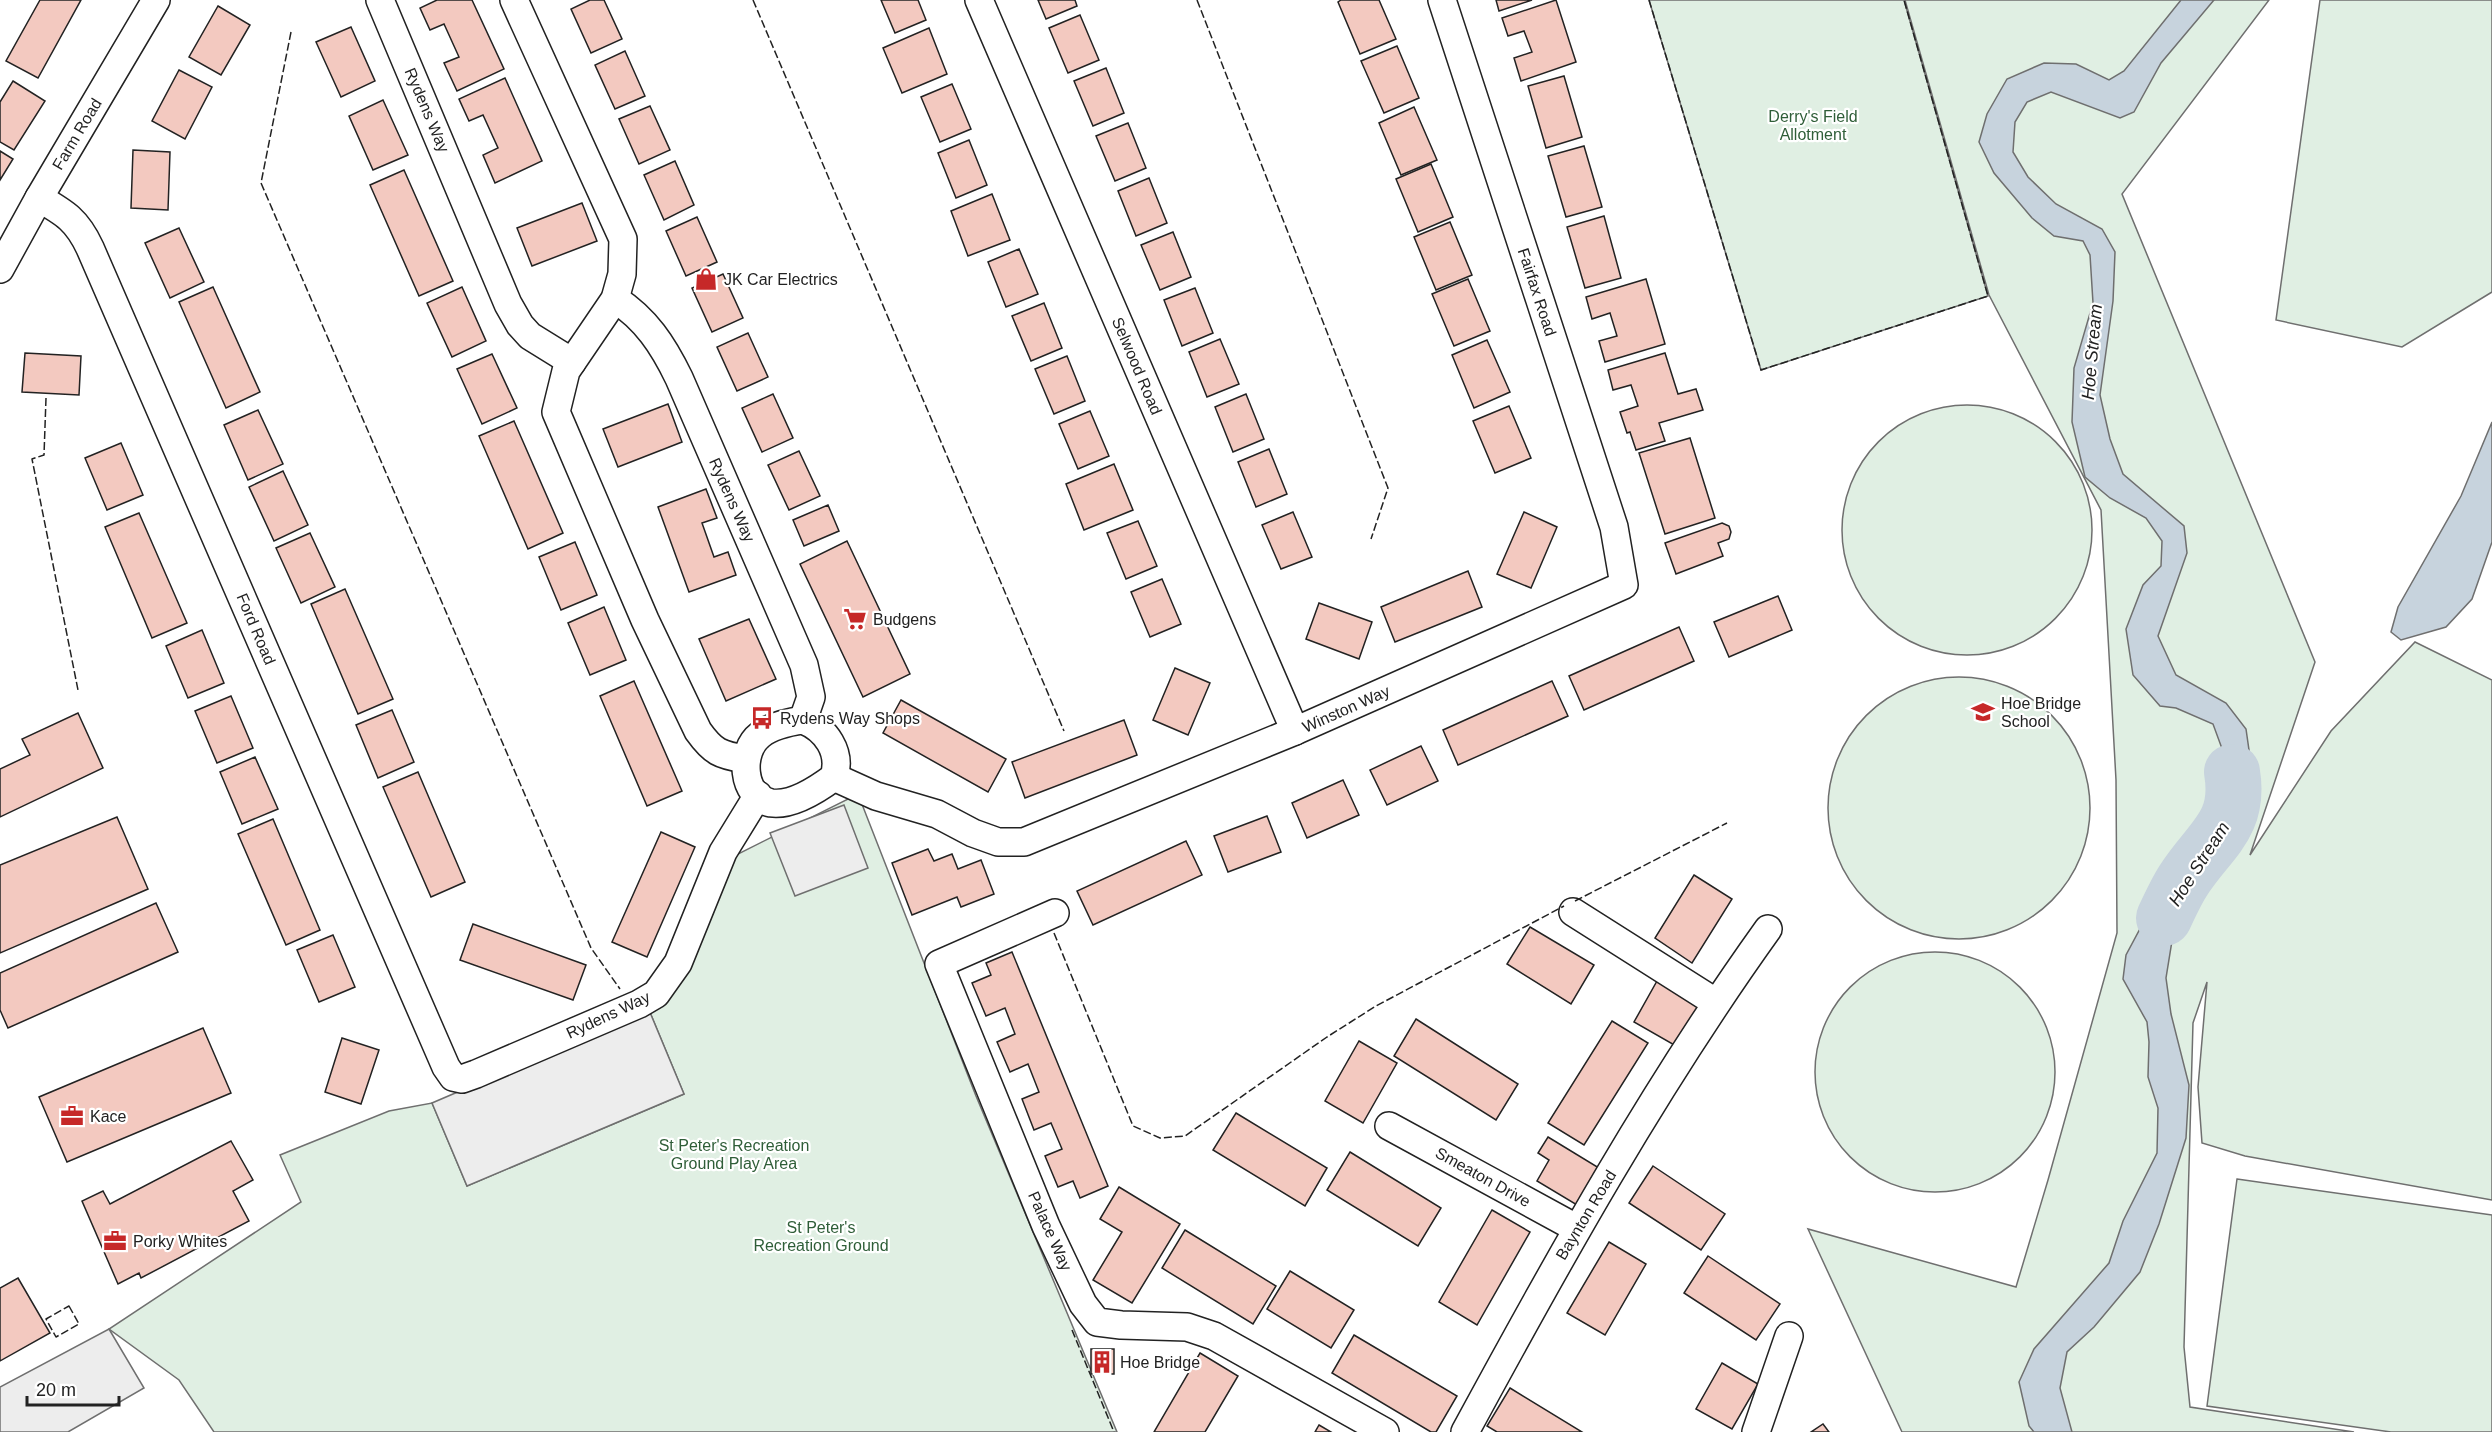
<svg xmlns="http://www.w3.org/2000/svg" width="2492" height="1432" viewBox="0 0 2492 1432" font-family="Helvetica,sans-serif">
  <rect width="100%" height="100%" fill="#fff"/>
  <g fill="#e0efe3" stroke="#6f6f6f" stroke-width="1.5">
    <path d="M 1649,0 L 1904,0 L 1988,296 L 1761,370 Z"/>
    <path d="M 1905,0 L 2269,0 L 2122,194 L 2315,662 L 2250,855 L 2331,731 L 2415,642 L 2492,680 L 2492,1200 L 2245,1156 L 2202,1143 L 2198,1087 L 2207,982 L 2193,1023 L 2184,1347 L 2190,1407 L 2354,1432 L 1902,1432 L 1808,1229 L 2016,1287 L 2048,1180 L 2117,933 L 2116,780 L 2101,510 L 1989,295 Z"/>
    <path d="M 2320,0 L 2492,0 L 2492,292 L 2402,347 L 2276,320 Z"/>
    <circle cx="1967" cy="530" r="125"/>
    <circle cx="1959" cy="808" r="131"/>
    <path d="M 858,794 L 976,1096 L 1117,1432 L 214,1432 L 179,1380 L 109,1329 L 301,1202 L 280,1155 L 389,1111 L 432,1103 L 467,1186 L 684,1094 L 649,1010 L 732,857 Z"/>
    <circle cx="1935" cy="1072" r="120"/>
    <path d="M 2237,1179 L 2492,1215 L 2492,1432 L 2391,1432 L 2207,1406 Z"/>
  </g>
  <g fill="#ededed" stroke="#6f6f6f" stroke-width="1.5">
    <path d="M 844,805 L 868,868 L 795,896 L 770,833 Z"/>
    <path d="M 649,1010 L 684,1094 L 467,1186 L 432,1103 Z"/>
    <path d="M 109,1329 L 144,1388 L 68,1432 L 0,1432 L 0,1387 Z"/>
  </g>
  <g fill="#c7d3dd" stroke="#6f6f6f" stroke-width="1.5">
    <path d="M 2181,0 L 2214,0 L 2161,63 L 2134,112 L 2120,118 L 2051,92 L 2027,102 L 2015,122 L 2013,152 L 2028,177 L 2056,204 L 2102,229 L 2115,252 L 2113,301 L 2100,395 L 2110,439 L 2123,474 L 2184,526 L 2187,553 L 2158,636 L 2176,675 L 2226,703 L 2246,729 L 2253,778 L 2248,814 L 2227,852 L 2191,827 L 2221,788 L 2224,754 L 2213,724 L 2176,708 L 2160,706 L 2133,675 L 2126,629 L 2143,585 L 2161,566 L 2162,541 L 2146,518 L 2110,498 L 2085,477 L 2072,422 L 2074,368 L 2093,303 L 2090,255 L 2083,241 L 2054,236 L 2032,218 L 1994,173 L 1979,142 L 1987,114 L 2007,79 L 2044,63 L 2076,64 L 2109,80 L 2124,71 Z"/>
    <path d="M 2492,422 L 2492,542 L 2472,599 L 2446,627 L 2401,640 L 2391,632 L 2398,607 L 2461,496 Z"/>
    <path d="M 2187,841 L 2216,863 L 2203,875 L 2172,941 L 2166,978 L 2171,1014 L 2189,1085 L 2186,1138 L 2159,1224 L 2140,1272 L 2094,1327 L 2067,1352 L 2060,1388 L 2072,1432 L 2034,1432 L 2029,1426 L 2019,1382 L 2034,1349 L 2109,1263 L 2123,1221 L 2157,1153 L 2158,1108 L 2148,1077 L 2149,1042 L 2147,1022 L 2123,979 L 2126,955 Z"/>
  </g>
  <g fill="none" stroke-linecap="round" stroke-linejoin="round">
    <path stroke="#c7d3dd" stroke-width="56" d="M 2164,918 C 2170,905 2176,892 2183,881 C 2209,840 2241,826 2232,772"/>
  </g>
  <g fill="#f3c9c0" stroke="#222" stroke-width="1.5">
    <path d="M 40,0 L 81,0 L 38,78 L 6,61 Z"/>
    <path d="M 437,0 L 472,0 L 504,69 L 457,91 L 444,63 L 459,57 L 444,24 L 430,30 L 420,8 Z"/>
    <path d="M 590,0 L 604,0 L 622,39 L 591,53 L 571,9 Z"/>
    <path d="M 881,0 L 918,0 L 926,20 L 895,33 Z"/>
    <path d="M 1038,0 L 1075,0 L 1077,6 L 1046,19 Z"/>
    <path d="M 1341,0 L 1379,0 L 1396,39 L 1360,54 L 1338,2 Z"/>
    <path d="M 1496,0 L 1532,0 L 1499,11 Z"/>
    <path d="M 1556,0 L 1576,62 L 1521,81 L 1514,58 L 1532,52 L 1524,31 L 1508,36 L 1502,18 Z"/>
    <path d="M 218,6 L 250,25 L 221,75 L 189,57 Z"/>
    <path d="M 1080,15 L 1099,60 L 1068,73 L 1049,28 Z"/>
    <path d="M 351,27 L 375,81 L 341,97 L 316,42 Z"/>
    <path d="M 929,28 L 947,74 L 902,93 L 883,48 Z"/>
    <path d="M 1397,46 L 1419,98 L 1384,113 L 1361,61 Z"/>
    <path d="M 625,51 L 645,96 L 615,109 L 595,65 Z"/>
    <path d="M 1106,68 L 1124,113 L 1093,126 L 1074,81 Z"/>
    <path d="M 179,70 L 212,87 L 185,139 L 152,121 Z"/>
    <path d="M 1564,76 L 1582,137 L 1546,148 L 1528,86 Z"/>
    <path d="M 505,78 L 542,161 L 495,183 L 483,155 L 498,148 L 483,115 L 469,121 L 459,99 Z"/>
    <path d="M 13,81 L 45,101 L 14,150 L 0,142 L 0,102 Z"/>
    <path d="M 952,84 L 971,129 L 940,142 L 921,97 Z"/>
    <path d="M 383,100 L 408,155 L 373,170 L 349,116 Z"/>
    <path d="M 650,106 L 670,150 L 639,164 L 619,119 Z"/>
    <path d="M 1414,107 L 1437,160 L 1401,175 L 1379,123 Z"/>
    <path d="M 1128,123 L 1146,168 L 1115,181 L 1096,136 Z"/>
    <path d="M 969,140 L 987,185 L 956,198 L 938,153 Z"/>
    <path d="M 1584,146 L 1602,207 L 1566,217 L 1548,156 Z"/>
    <path d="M 133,150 L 170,152 L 168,210 L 131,208 Z"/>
    <path d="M 0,151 L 13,159 L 0,180 Z"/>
    <path d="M 675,161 L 694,205 L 664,220 L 644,175 Z"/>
    <path d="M 1431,164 L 1453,217 L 1418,232 L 1396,179 Z"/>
    <path d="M 404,170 L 453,281 L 419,296 L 370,185 Z"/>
    <path d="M 1149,178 L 1167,223 L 1136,236 L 1118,191 Z"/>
    <path d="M 992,194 L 1010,240 L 968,256 L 951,211 Z"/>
    <path d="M 582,203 L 597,241 L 532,266 L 517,228 Z"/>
    <path d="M 1604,216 L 1621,278 L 1585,288 L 1567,227 Z"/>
    <path d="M 697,217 L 717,262 L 686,276 L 666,231 Z"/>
    <path d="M 1450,222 L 1472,275 L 1436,290 L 1414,237 Z"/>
    <path d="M 179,228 L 204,282 L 170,298 L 145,243 Z"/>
    <path d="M 1173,232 L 1191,277 L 1160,290 L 1141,245 Z"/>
    <path d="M 1019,249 L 1038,294 L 1006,307 L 988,262 Z"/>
    <path d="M 723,274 L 743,318 L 712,332 L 692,288 Z"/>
    <path d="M 1468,279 L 1490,331 L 1454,346 L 1432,294 Z"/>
    <path d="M 1646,279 L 1665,344 L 1605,362 L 1599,341 L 1617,336 L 1610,313 L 1592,319 L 1586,297 Z"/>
    <path d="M 213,287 L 260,392 L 226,408 L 179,302 Z"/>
    <path d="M 462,287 L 486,341 L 452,357 L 427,303 Z"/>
    <path d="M 1195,288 L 1213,333 L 1182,346 L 1164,300 Z"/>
    <path d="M 1044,303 L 1062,348 L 1031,361 L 1012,316 Z"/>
    <path d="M 748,333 L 768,377 L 737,391 L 717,347 Z"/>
    <path d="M 1220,339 L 1239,384 L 1207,397 L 1189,352 Z"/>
    <path d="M 1487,340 L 1510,392 L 1474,408 L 1452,355 Z"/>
    <path d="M 25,353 L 81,356 L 79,395 L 22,392 Z"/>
    <path d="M 1665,353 L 1678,394 L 1696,389 L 1703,410 L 1659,423 L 1665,441 L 1636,450 L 1630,432 L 1627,433 L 1620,412 L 1638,406 L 1631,385 L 1613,390 L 1608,370 Z"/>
    <path d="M 492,354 L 517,408 L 482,424 L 457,369 Z"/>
    <path d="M 1067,356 L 1085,401 L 1054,414 L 1035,369 Z"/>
    <path d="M 773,394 L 793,438 L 762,452 L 742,408 Z"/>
    <path d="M 1246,394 L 1264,439 L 1233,452 L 1215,407 Z"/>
    <path d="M 668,404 L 682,442 L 618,467 L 603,429 Z"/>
    <path d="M 1509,406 L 1531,458 L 1495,473 L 1473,421 Z"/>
    <path d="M 258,410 L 283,464 L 248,480 L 224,425 Z"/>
    <path d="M 1090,411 L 1109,456 L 1078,469 L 1059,424 Z"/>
    <path d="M 514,421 L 563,533 L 528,549 L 479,436 Z"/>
    <path d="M 1690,438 L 1715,518 L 1665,534 L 1639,453 Z"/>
    <path d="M 121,443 L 143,495 L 107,510 L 85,458 Z"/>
    <path d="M 1269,449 L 1287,494 L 1256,507 L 1238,462 Z"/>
    <path d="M 799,451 L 820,496 L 789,510 L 768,465 Z"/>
    <path d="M 1114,464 L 1133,510 L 1084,530 L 1066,484 Z"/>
    <path d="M 283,471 L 308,525 L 274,541 L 249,487 Z"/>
    <path d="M 706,489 L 717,518 L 702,523 L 714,557 L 728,552 L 736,575 L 689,592 L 658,507 Z"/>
    <path d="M 828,505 L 839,531 L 804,546 L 793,520 Z"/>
    <path d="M 1293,512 L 1312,557 L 1281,569 L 1262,525 Z"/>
    <path d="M 1524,512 L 1557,527 L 1531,588 L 1497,574 Z"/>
    <path d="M 139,513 L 187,623 L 152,638 L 105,527 Z"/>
    <path d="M 1138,521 L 1157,566 L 1126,579 L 1107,533 Z"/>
    <path d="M 1722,523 L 1729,526 L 1731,532 L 1729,539 L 1718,543 L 1723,556 L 1676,574 L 1665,543 Z"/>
    <path d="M 310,533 L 335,587 L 301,603 L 276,548 Z"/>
    <path d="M 847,541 L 910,674 L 863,697 L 800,564 Z"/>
    <path d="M 575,542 L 597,595 L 561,610 L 539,557 Z"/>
    <path d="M 1468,571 L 1482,607 L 1395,642 L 1381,607 Z"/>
    <path d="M 1162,579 L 1181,624 L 1150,637 L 1131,592 Z"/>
    <path d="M 345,589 L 393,699 L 358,714 L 311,604 Z"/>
    <path d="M 1778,596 L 1792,630 L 1729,657 L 1714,622 Z"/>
    <path d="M 1319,603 L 1372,622 L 1359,659 L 1306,639 Z"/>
    <path d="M 604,607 L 626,660 L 590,675 L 568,623 Z"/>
    <path d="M 749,619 L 776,679 L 726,701 L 699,639 Z"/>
    <path d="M 1679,627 L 1694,661 L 1584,710 L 1569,676 Z"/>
    <path d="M 202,630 L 224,683 L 188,698 L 166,646 Z"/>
    <path d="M 1175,668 L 1210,683 L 1188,735 L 1153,720 Z"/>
    <path d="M 634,681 L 682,791 L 647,806 L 600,696 Z"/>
    <path d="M 1552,681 L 1568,716 L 1458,765 L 1443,730 Z"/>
    <path d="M 231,696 L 253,748 L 217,763 L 195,711 Z"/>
    <path d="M 901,700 L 1006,759 L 988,792 L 883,733 Z"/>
    <path d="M 392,710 L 414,762 L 378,778 L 356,725 Z"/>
    <path d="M 78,713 L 103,768 L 0,817 L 0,769 L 30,755 L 22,739 Z"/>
    <path d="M 1124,720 L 1137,755 L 1025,798 L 1012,762 Z"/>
    <path d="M 1421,746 L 1438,781 L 1387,805 L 1370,770 Z"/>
    <path d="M 255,757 L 278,809 L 242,824 L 220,772 Z"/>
    <path d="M 418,772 L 465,882 L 431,897 L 383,787 Z"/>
    <path d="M 1343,780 L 1359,815 L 1307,838 L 1292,803 Z"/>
    <path d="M 1267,816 L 1281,852 L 1228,872 L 1214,836 Z"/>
    <path d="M 117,817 L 148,889 L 0,953 L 0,865 Z"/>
    <path d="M 273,819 L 320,930 L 286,945 L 238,834 Z"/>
    <path d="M 661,832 L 695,847 L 647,957 L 612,942 Z"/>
    <path d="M 1186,841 L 1202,875 L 1093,925 L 1077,891 Z"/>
    <path d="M 928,849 L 934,861 L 952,854 L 958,869 L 981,860 L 994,894 L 961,907 L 957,897 L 912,915 L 892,863 Z"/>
    <path d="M 1694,875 L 1732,899 L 1692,963 L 1655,938 Z"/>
    <path d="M 156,903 L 178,952 L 8,1028 L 0,1010 L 0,973 Z"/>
    <path d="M 473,924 L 586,965 L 573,1000 L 460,960 Z"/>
    <path d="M 1530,927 L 1594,965 L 1571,1004 L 1507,964 Z"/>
    <path d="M 333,935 L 355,987 L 319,1002 L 297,950 Z"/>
    <path d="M 1012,952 L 1108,1186 L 1080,1198 L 1073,1181 L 1058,1187 L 1045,1156 L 1062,1149 L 1051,1123 L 1034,1130 L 1022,1099 L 1039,1092 L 1028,1064 L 1010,1072 L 997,1042 L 1015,1034 L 1005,1008 L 986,1016 L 972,983 L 991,975 L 986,963 Z"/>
    <path d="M 1657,981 L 1699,1006 L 1676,1046 L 1634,1022 Z"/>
    <path d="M 1416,1019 L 1518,1084 L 1496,1120 L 1394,1056 Z"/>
    <path d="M 1612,1021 L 1648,1043 L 1584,1145 L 1548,1123 Z"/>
    <path d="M 203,1028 L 231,1093 L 67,1162 L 39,1097 Z"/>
    <path d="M 342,1038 L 379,1050 L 361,1104 L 325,1092 Z"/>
    <path d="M 1359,1041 L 1397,1063 L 1363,1123 L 1325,1101 Z"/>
    <path d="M 1236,1113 L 1327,1168 L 1305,1206 L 1213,1150 Z"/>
    <path d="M 1548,1137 L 1599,1168 L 1577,1205 L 1537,1181 L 1549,1160 L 1538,1153 Z"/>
    <path d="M 231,1141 L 253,1180 L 233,1191 L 249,1221 L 141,1278 L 139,1273 L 118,1284 L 82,1201 L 103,1191 L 110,1204 Z"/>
    <path d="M 1350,1152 L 1441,1208 L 1418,1246 L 1327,1190 Z"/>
    <path d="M 1653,1166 L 1725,1214 L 1701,1250 L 1629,1203 Z"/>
    <path d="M 1119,1187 L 1180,1224 L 1132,1303 L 1093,1280 L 1122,1232 L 1100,1219 Z"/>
    <path d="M 1492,1210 L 1530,1232 L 1477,1325 L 1439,1302 Z"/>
    <path d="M 1185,1230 L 1276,1286 L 1253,1324 L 1162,1268 Z"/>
    <path d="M 1609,1242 L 1646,1264 L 1605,1335 L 1567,1313 Z"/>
    <path d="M 1708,1256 L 1780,1304 L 1756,1340 L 1684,1293 Z"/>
    <path d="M 1290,1271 L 1354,1310 L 1331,1348 L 1267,1309 Z"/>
    <path d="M 18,1278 L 50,1333 L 0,1361 L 0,1288 Z"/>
    <path d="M 1354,1335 L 1457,1396 L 1436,1432 L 1431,1432 L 1332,1373 Z"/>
    <rect x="1091" y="1349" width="23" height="25"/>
    <path d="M 1200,1353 L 1238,1376 L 1205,1432 L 1154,1432 Z"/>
    <path d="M 1722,1363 L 1758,1384 L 1732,1429 L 1696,1409 Z"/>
    <path d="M 1510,1388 L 1582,1432 L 1497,1432 L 1487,1426 Z"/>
    <path d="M 1823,1424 L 1829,1432 L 1811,1432 Z"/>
    <path d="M 1319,1425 L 1331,1432 L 1315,1432 Z"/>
  </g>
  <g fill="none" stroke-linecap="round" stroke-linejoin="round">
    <g stroke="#222" stroke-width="30">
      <g id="street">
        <path d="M 380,0 L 508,304 L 520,325 L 530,336 L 572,362"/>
        <path d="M 514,0 L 623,239 L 622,274 L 615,299 L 566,371 L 556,412 L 645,620 L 698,731 C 713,752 720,755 745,759"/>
        <path d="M 979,0 L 1295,731"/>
        <path d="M 39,198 C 65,213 77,220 90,248 L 446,1067 L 453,1077 L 462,1079 L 476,1074 L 639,1004 L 656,994 L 678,963 L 723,852 L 758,795"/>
        <path d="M 0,269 L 39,198 L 156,0"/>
        <path d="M 615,299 C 646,319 663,345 679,378 L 804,665 L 811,697 L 803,720"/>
        <path d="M 803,720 C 826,729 842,752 834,777 C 818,789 792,806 771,803 C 741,797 739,751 760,735 C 771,726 789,722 803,720 Z"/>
        <path d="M 834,777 L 876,796 L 937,814 L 973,833 L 998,842 L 1024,842 L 1295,731 L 1624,585 L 1614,527 L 1442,0"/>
        <path d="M 1573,912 L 1715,1002"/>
        <path d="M 1055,913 L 939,964 L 1046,1226 L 1083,1304 L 1097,1322 L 1121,1325 L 1187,1327 L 1214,1336 L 1385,1432"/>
        <path d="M 1389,1126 L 1576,1228"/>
        <path d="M 1465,1432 C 1558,1260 1654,1088 1768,929"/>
        <path d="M 1756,1432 L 1789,1336"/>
      </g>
    </g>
    <use href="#street" stroke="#fff" stroke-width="27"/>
    <g stroke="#222" stroke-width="1.5" stroke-dasharray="8 3" stroke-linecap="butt">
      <path d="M 753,0 L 1064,731"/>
      <path d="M 1197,0 L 1388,488 L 1371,539"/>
      <path d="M 1649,0 L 1761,370 L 1988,296 L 1904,0"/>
      <path d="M 291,32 L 261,183 L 591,948 L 620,989"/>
      <path d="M 46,398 L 44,455 L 32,459 L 78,690"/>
      <path d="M 1575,901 L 1727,823"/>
      <path d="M 1054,933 L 1133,1126 L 1160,1138 L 1185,1136 L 1327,1037 L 1376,1006 L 1564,906"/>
      <path d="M 69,1306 L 79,1324 L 56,1337 L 46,1319 Z"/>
      <path d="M 1072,1330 L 1114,1432"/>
    </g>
  </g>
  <defs>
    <g id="shop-bare" transform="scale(1.8)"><path d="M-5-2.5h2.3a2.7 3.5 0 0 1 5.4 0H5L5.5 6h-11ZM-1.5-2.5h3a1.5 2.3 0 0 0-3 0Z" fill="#c62828" stroke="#fff" stroke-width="2.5" paint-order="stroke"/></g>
    <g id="supermarket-bare" transform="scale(1.8)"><path d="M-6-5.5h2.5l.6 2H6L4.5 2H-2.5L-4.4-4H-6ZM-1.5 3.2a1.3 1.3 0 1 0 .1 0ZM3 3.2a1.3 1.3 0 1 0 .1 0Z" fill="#c62828" stroke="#fff" stroke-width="2.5" paint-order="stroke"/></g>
    <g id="school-bare" transform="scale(1.8)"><path d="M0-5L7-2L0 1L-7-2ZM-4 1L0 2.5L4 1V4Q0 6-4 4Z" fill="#c62828" stroke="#fff" stroke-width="2.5" paint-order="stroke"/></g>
    <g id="bus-bare" transform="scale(1.8)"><path d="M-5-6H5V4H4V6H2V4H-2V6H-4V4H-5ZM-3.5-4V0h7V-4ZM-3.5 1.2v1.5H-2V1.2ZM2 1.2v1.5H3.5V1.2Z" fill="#c62828" stroke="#fff" stroke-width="2.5" paint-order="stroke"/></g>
    <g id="office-bare" transform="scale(1.8)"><path d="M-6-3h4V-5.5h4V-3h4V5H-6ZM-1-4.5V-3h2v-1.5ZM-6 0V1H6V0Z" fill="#c62828" stroke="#fff" stroke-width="2.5" paint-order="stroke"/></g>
    <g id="building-bare" transform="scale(1.8)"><path d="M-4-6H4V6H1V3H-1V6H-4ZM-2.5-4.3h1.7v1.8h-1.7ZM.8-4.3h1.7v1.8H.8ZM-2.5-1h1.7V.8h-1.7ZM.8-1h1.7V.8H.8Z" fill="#c62828" stroke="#fff" stroke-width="2.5" paint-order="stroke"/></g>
  </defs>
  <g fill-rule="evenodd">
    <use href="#shop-bare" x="706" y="279"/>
    <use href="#supermarket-bare" x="855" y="619"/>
    <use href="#school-bare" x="1983" y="712"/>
    <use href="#bus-bare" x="762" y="718"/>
    <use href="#office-bare" x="72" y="1116"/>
    <use href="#office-bare" x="115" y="1241"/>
    <use href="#building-bare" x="1102" y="1362"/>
  </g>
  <g text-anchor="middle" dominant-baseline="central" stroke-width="4.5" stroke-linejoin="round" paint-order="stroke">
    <g font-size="16" fill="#222" stroke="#fff">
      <text transform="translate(427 110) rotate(67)">Rydens Way</text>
      <text transform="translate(77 134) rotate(-59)">Farm Road</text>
      <text transform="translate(1537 292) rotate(72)">Fairfax Road</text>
      <text transform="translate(1137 366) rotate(67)">Selwood Road</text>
      <text transform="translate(732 500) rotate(66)">Rydens Way</text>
      <text transform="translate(256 629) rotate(67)">Ford Road</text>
      <text transform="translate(1346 709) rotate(-24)">Winston Way</text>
      <text transform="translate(608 1015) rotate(-25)">Rydens Way</text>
      <text transform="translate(1483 1177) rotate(29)">Smeaton Drive</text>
      <text transform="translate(1586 1215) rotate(-59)">Baynton Road</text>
      <text transform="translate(1050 1231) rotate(66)">Palace Way</text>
    </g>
    <g font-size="16" fill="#2f5e38" stroke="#fff">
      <text x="1813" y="116">Derry's Field<tspan x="1813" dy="18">Allotment</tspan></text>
      <text x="734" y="1145">St Peter's Recreation<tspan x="734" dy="18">Ground Play Area</tspan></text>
      <text x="821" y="1227">St Peter's<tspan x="821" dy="18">Recreation Ground</tspan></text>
    </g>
    <g font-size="16" fill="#222" stroke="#fff" text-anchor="start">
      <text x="724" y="279">JK Car Electrics</text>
      <text x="873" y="619">Budgens</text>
      <text x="2001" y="703">Hoe Bridge<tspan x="2001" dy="18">School</tspan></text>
      <text x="780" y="718">Rydens Way Shops</text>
      <text x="90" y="1116">Kace</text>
      <text x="133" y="1241">Porky Whites</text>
      <text x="1120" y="1362">Hoe Bridge</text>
    </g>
    <g font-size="18" font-style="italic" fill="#222" stroke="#fff">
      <text transform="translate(2092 352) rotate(-85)">Hoe Stream</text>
      <text transform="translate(2199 864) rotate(-57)">Hoe Stream</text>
    </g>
  </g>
  <path d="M27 1396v9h92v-9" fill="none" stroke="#222222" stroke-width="3"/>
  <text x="36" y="1396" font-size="18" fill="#222222" stroke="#ffffff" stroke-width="4.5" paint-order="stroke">20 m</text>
</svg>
